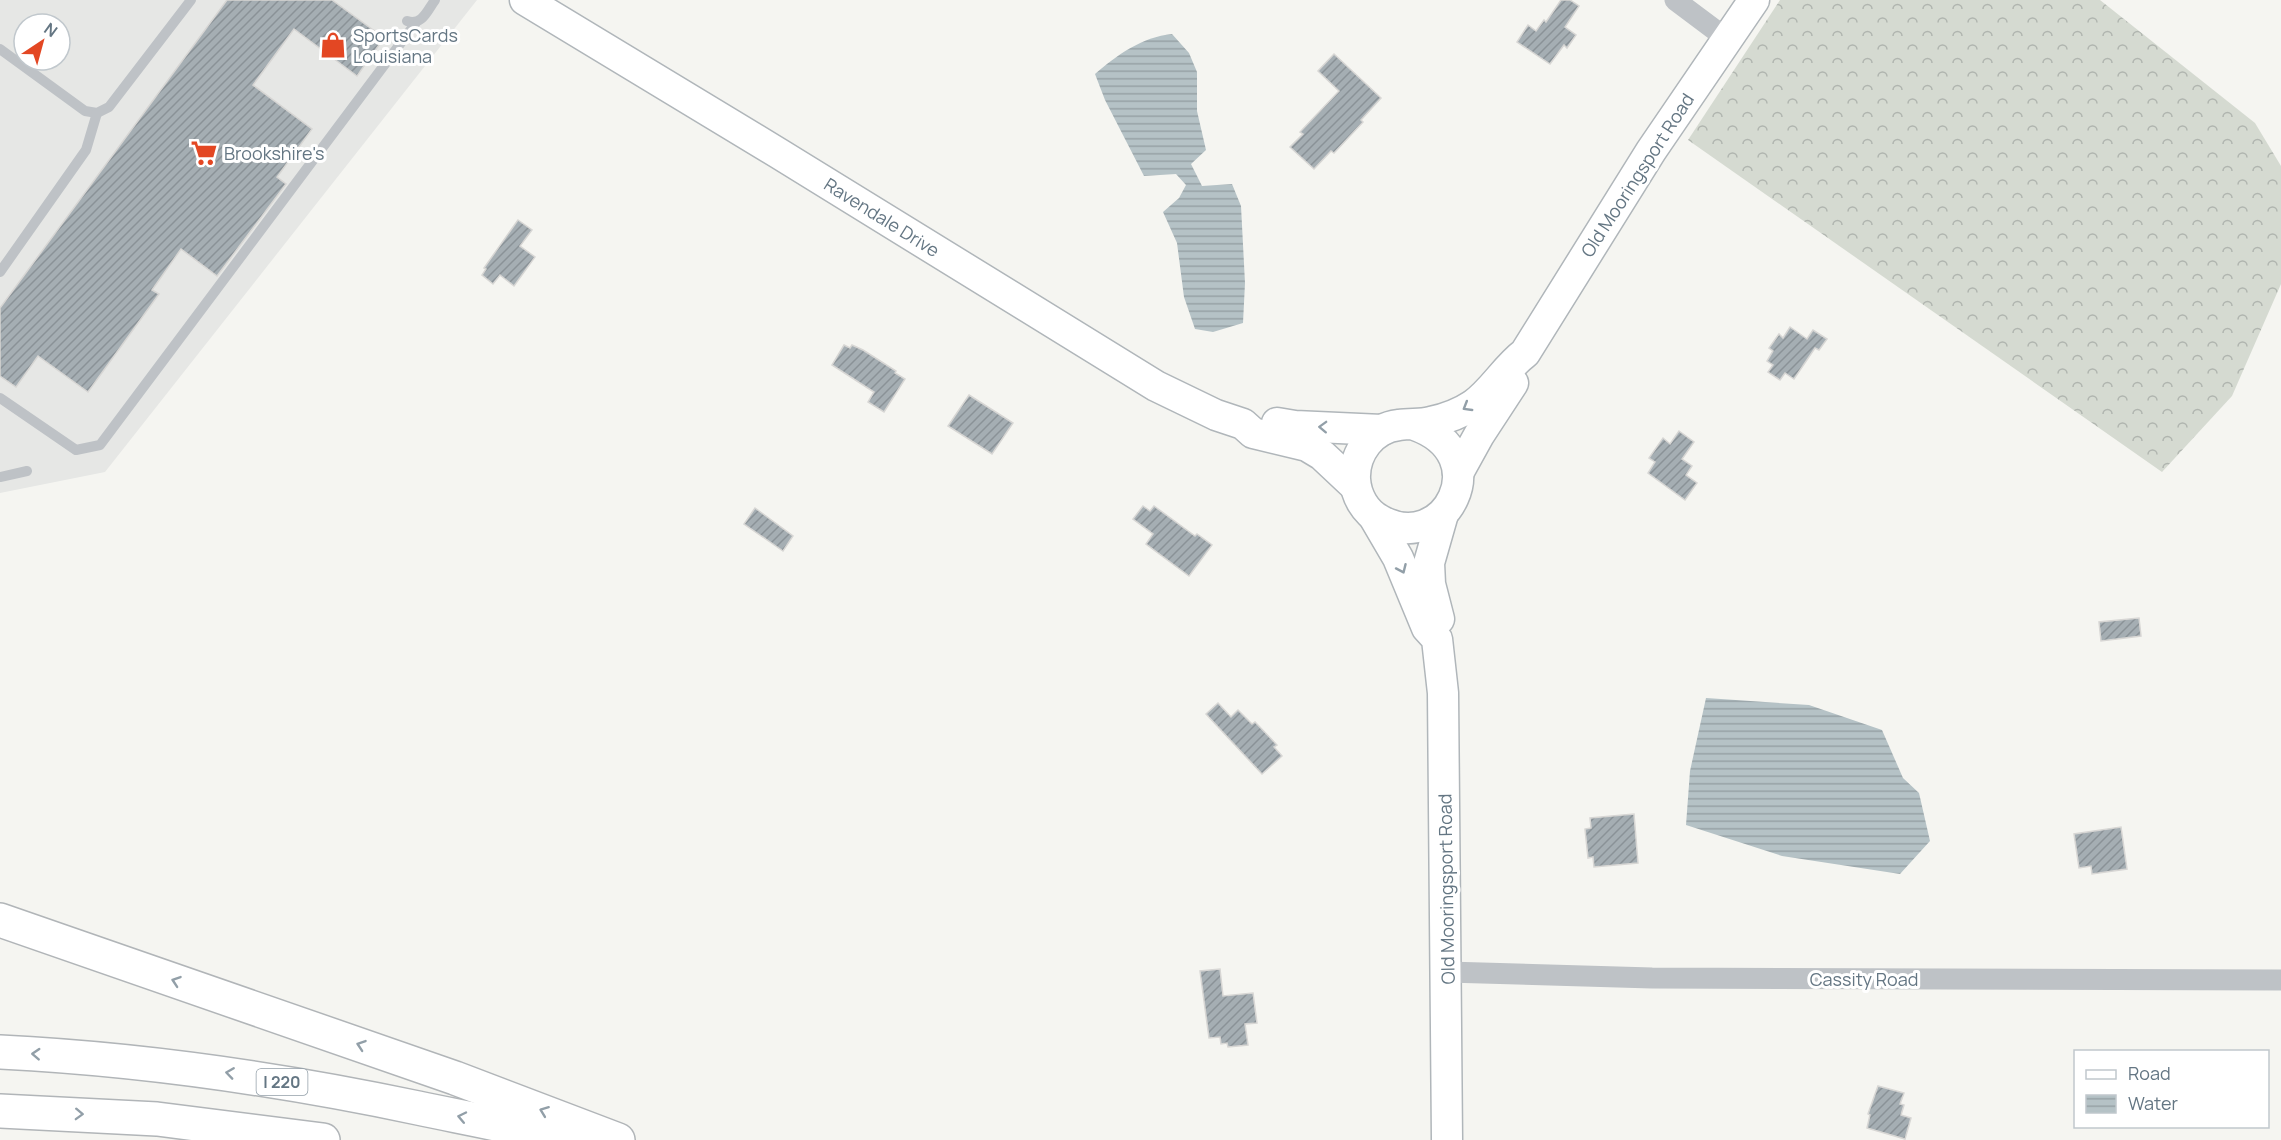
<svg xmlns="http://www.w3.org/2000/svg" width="2281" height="1140" viewBox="0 0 2281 1140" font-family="Manrope,sans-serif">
  <defs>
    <pattern id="forest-crowns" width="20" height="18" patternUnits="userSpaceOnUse" patternTransform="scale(1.5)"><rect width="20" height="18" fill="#d5dad1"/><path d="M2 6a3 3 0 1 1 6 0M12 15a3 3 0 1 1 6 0" fill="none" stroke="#b0b5af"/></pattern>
    <pattern id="water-rules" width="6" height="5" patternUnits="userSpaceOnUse" patternTransform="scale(1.5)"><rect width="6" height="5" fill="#b5c2c6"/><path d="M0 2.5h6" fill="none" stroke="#97a2a6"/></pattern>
    <pattern id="building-hatch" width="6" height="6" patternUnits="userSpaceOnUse" patternTransform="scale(1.5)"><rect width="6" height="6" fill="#a5aeb3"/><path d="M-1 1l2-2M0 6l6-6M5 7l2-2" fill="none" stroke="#8a9297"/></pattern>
  </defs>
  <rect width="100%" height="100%" fill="#f5f5f1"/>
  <path fill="#e6e7e5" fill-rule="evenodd" d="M 0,0 L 477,0 L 105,472 L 0,493 ZM 24,24 L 60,24 L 60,60 L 24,60 Z"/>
  <path fill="url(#forest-crowns)" d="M 1780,0 L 2100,0 L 2255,123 L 2281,166 L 2281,284 L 2232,396 L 2162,472 L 1688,140 Z"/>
  <g fill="url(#water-rules)">
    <path d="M 1172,34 L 1189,53 L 1197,72 L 1197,111 L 1206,150 L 1191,164 L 1202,186 L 1232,184 L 1241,206 L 1245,283 L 1243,323 L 1213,332 L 1195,329 L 1184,297 L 1177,243 L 1163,212 L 1179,198 L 1186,185 L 1176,174 L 1144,176 L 1105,100 L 1095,74 C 1117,55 1142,37 1172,34 Z"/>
    <path d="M 1706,698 L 1809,705 L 1882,730 L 1903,778 L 1919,793 L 1930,841 L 1900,874 L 1782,856 L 1686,825 L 1690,771 Z"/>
  </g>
  <g fill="url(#building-hatch)" stroke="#d7d6d4" stroke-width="1.5">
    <path d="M 227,0 L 332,0 L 384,38 L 357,76 L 294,29 L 253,85 L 312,129 L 277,177 L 286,184 L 217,276 L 181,249 L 152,290 L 159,294 L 88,392 L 38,356 L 16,387 L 0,376 L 0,308 Z"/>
    <path d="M 1561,0 L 1570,0 L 1579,6 L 1565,27 L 1576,35 L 1567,48 L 1564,45 L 1550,64 L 1517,42 L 1528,25 L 1536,31 L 1544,20 L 1546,22 Z"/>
    <path d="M 1334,54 L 1381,98 L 1361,120 L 1363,122 L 1334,153 L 1331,151 L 1314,169 L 1290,147 L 1303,134 L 1300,132 L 1339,91 L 1318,71 Z"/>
    <path d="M 518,220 L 532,230 L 520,246 L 535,257 L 514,286 L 500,275 L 493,284 L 482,275 L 486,269 L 484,268 Z"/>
    <path d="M 1790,327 L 1807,339 L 1813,330 L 1827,339 L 1819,350 L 1815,348 L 1794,379 L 1785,373 L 1780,380 L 1768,372 L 1773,365 L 1767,361 L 1773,351 L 1769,348 L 1779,334 L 1783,338 Z"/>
    <path d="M 844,345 L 850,348 L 852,345 L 863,350 L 896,371 L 895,373 L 905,379 L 884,412 L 868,402 L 874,392 L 832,365 Z"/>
    <path d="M 969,395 L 1013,423 L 992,454 L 948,426 Z"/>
    <path d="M 1679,431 L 1694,442 L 1682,459 L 1692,466 L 1686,475 L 1697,483 L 1685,500 L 1648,473 L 1655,462 L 1649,458 L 1663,438 L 1670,444 Z"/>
    <path d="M 1143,506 L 1150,511 L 1154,506 L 1195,536 L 1197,534 L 1212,545 L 1189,576 L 1146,544 L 1153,534 L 1133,519 Z"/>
    <path d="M 755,508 L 793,536 L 783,551 L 744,524 Z"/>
    <path d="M 2139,618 L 2141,636 L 2101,641 L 2099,622 Z"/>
    <path d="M 1218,703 L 1231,717 L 1238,710 L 1252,724 L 1255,722 L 1277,745 L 1274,747 L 1282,756 L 1262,774 L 1206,714 Z"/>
    <path d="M 1634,814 L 1638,863 L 1594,867 L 1593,857 L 1588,858 L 1585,829 L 1591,828 L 1590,818 Z"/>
    <path d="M 2121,827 L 2127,869 L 2092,874 L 2091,866 L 2079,868 L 2074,834 Z"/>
    <path d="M 1220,969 L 1223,996 L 1253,993 L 1257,1023 L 1245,1024 L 1248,1045 L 1228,1047 L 1227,1043 L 1221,1044 L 1220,1037 L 1209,1038 L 1200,971 Z"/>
    <path d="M 1878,1086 L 1904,1093 L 1900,1104 L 1904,1105 L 1901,1115 L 1911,1118 L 1905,1139 L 1867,1128 L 1870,1115 L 1868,1114 Z"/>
  </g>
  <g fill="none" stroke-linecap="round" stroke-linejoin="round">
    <g stroke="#b0b6ba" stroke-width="33">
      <g id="secondary">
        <path d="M 525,0 L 778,153 L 1156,386 L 1216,415 L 1243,424 L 1253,433 L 1307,446 L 1322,455 L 1355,486"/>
        <path d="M 1277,423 L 1295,426 L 1382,430"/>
        <path d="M 1415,425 C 1499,455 1445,557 1380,520 C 1365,512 1356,496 1355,479 C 1354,453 1372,428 1399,425 C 1410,423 1420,425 1431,422 C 1445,419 1461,413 1473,405 C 1493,391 1505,368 1525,353 L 1651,151 L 1754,0"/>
        <path d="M 1458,473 L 1479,435 L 1513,383"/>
        <path d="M 1374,517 L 1398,558 L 1427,628 L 1437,639 L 1443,693 L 1447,1140"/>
        <path d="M 1439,619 L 1430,584 L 1429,563 L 1443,514"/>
      </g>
    </g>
    <g stroke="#b1b5b8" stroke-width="36">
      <g id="highway">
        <path d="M 0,920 L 455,1078 L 618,1140"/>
        <path d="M 0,1052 C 141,1059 280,1079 418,1108 C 465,1118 514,1126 560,1140"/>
        <path d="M 0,1111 L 157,1119 L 323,1140"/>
      </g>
    </g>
    <g stroke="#bec2c6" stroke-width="10">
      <path d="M 407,21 C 422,26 427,11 435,0"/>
      <path d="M 0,49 L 85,111 L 97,113 L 109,107 L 191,0"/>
      <path d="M 0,272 L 86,150 L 97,113"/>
      <path d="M 0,398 L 76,450 L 100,445 L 415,24"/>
      <path d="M 0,477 L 27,471"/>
    </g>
    <g stroke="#bec2c6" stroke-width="21">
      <path d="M 1675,0 L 1727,39"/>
      <path d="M 1447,972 L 1652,978 L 2281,980"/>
    </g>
    <use href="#secondary" stroke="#fff" stroke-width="30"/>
    <use href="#highway" stroke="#fff" stroke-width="33"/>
  </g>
  <defs><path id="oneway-chevron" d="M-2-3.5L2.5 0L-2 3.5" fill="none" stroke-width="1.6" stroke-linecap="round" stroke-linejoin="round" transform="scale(1.5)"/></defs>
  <g stroke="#929fa8">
    <use href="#oneway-chevron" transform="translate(1467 407) rotate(149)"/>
    <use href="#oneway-chevron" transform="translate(1323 427) rotate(-178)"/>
    <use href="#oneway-chevron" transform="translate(1402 569) rotate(66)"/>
    <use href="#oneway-chevron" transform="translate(176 981) rotate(-161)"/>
    <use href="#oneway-chevron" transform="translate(361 1045) rotate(-161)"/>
    <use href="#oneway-chevron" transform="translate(36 1054) rotate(-177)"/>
    <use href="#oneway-chevron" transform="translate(230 1073) rotate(-172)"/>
    <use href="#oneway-chevron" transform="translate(544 1111) rotate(-159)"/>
    <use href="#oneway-chevron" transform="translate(79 1114) rotate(2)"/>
    <use href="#oneway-chevron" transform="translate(462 1117) rotate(-168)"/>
  </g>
  <defs>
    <g id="shop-bare" transform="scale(2.07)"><path d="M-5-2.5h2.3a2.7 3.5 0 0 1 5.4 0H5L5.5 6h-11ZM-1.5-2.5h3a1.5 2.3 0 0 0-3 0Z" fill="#e34723" stroke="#fff" stroke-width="2.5" paint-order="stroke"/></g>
    <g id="supermarket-bare" transform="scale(2.07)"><path d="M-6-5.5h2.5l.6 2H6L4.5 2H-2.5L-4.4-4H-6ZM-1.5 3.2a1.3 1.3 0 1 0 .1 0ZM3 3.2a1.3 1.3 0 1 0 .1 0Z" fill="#e34723" stroke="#fff" stroke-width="2.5" paint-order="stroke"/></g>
  </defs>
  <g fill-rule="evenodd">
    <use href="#shop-bare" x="333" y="45"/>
    <use href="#supermarket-bare" x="204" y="153"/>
  </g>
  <g text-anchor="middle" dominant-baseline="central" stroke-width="6" stroke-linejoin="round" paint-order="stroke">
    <rect fill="#fff" stroke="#929fa8" stroke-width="1.5" x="256.5" y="1069" width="51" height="26" rx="4.5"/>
    <g font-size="16" font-weight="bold" fill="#647683">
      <text x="282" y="1082">I 220</text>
    </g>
    <g font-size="18" fill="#647683" stroke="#fff" text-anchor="start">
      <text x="353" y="35">SportsCards<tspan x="353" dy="21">Louisiana</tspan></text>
      <text x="224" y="153">Brookshire's</text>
    </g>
    <g font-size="18" fill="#647683" stroke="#fff">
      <text transform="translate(1637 175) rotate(-57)">Old Mooringsport Road</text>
      <text transform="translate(882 217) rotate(32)">Ravendale Drive</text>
      <text transform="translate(1446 889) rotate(-91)">Old Mooringsport Road</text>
      <text x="1864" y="979">Cassity Road</text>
    </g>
  </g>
  <rect x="2074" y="1050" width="195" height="78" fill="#ffffff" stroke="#c1c8cd" stroke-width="1.5"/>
  <rect x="2086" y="1070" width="30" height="9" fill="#ffffff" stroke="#c1c8cd" stroke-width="1.5"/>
  <text x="2128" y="1080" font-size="18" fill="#647683">Road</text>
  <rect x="2086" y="1095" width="30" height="18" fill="url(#water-rules)" stroke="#c1c8cd" stroke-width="1.5"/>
  <text x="2128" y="1110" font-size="18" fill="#647683">Water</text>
  <g transform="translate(42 42) rotate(36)"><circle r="28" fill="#ffffff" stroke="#c1c8cd" stroke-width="1.5"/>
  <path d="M0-4.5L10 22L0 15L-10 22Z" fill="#e34723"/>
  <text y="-9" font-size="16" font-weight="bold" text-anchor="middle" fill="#647683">N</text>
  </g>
</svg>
